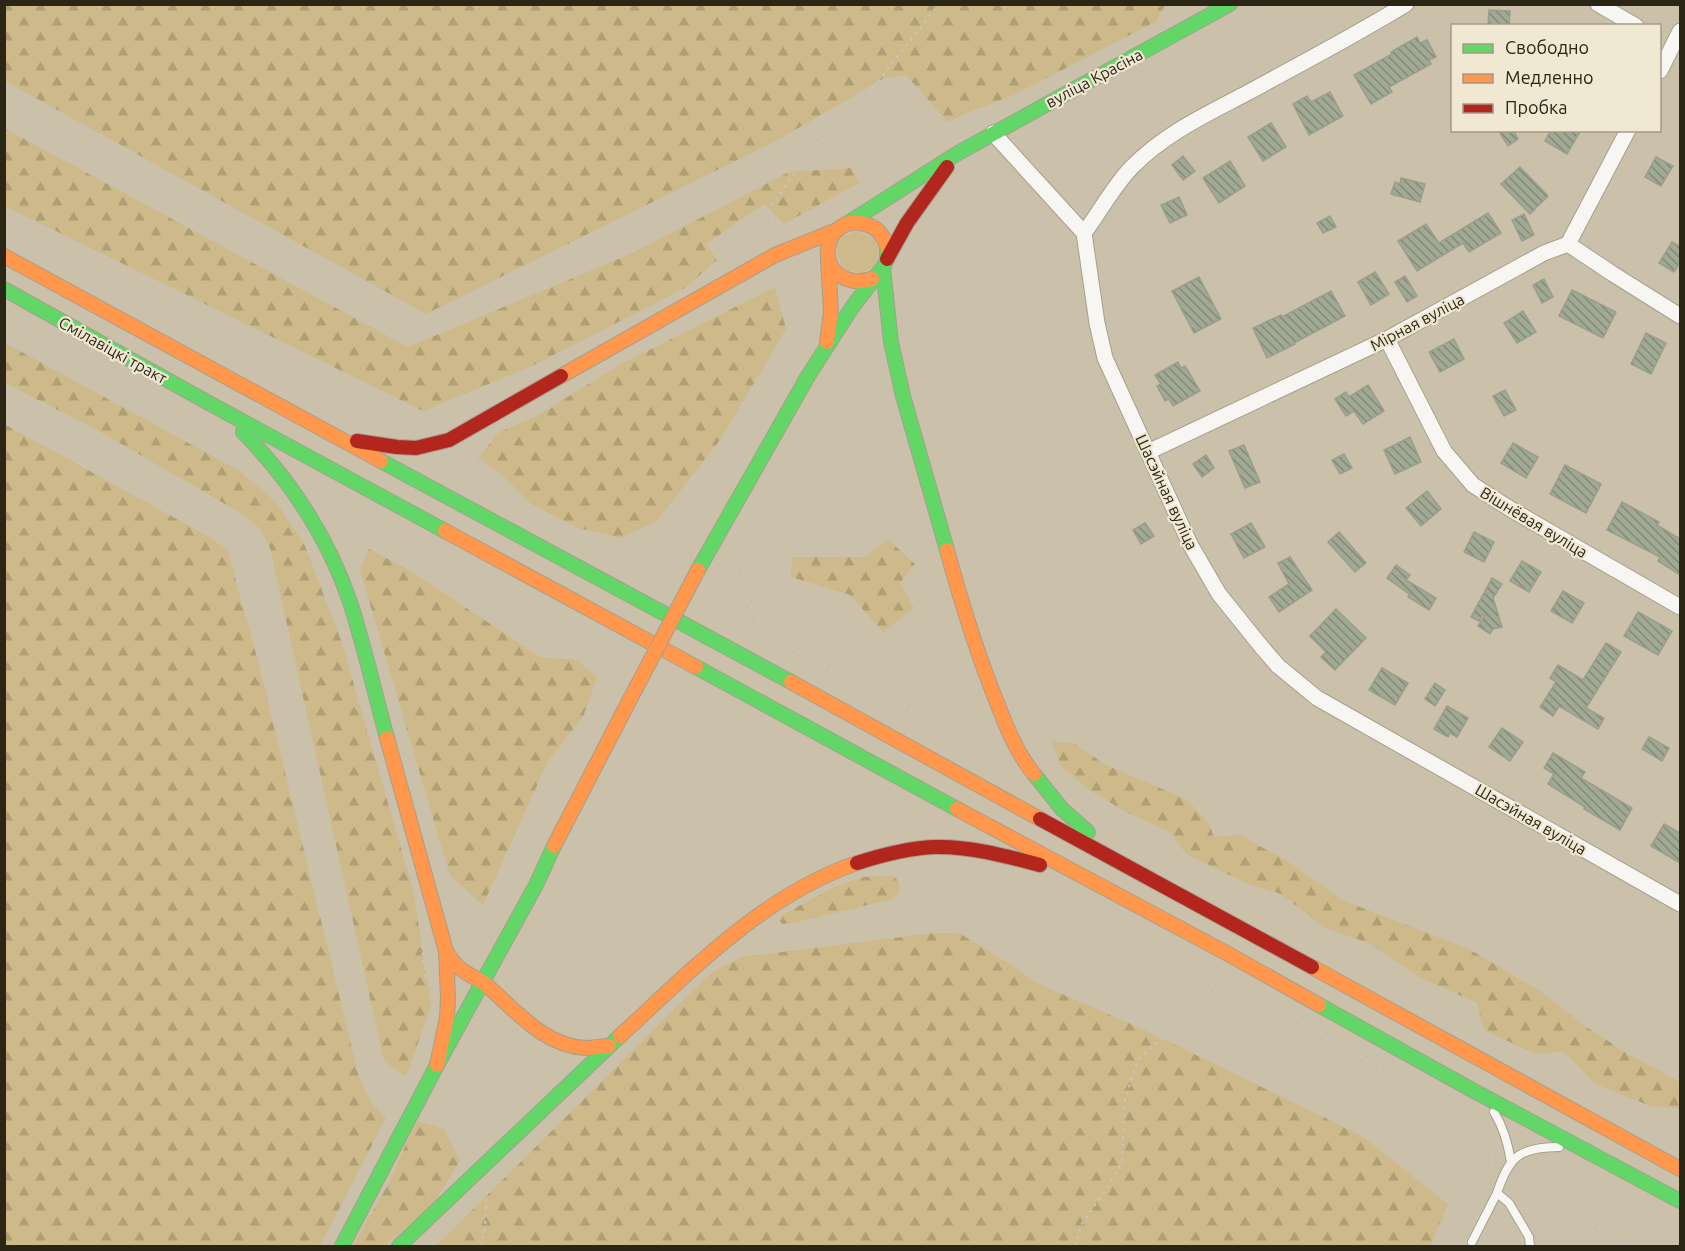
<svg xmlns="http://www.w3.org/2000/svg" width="1685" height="1251" viewBox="0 0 1685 1251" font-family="Ubuntu,sans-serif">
  <defs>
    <pattern id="forest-firs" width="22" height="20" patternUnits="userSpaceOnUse" patternTransform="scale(1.5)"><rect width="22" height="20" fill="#cdb989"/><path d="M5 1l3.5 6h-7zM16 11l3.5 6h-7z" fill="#b09f75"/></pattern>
    <pattern id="building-back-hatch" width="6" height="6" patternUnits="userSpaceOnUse" patternTransform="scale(1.5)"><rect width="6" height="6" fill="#a0a993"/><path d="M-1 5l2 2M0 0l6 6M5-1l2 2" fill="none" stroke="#838977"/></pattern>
  </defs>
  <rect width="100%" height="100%" fill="#cbc1ab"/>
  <path fill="#cdb989" d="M 858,231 L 875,240 L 879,253 L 873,267 L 861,273 L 846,270 C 839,260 831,248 843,237 C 846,234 854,233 858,231 Z"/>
  <g fill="url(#forest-firs)">
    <path d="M 5,4 L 1165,4 L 1165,5 L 1157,21 L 1012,96 L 976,109 L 948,122 L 906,75 L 884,78 L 776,141 L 426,314 L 5,81 Z"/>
    <path d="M 4,128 L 408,347 L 635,252 L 789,172 L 851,168 L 859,183 L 784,224 L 764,204 L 706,244 L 717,260 L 685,288 L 530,367 L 423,411 L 5,206 Z"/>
    <path d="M 775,287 L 786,329 L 720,440 L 656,522 L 620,538 L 578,528 L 531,504 L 502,475 L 478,458 L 498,433 L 540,414 L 621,364 Z"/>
    <path d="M 5,343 L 238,470 L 276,502 L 305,546 L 342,643 L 413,890 L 431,1005 L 406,1077 L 384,1061 L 270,548 L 261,530 L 244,515 L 97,430 L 5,383 Z"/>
    <path d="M 4,424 L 211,538 L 228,551 L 259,665 L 359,1077 L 370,1101 L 386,1118 L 320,1246 L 5,1246 Z"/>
    <path d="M 889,540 L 915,564 L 900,583 L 914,608 L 883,632 L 850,595 L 791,577 L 792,557 L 864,557 Z"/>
    <path d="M 369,549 L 409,570 L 540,657 L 577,660 L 597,677 L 583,717 L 548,761 L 483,905 L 450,876 L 360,570 Z"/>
    <path d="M 1052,741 L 1075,744 L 1106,765 L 1186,799 L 1209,823 L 1214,837 L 1240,835 L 1287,861 L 1342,900 L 1469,949 L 1539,990 L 1585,1026 L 1628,1054 L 1680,1082 L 1680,1109 L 1679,1108 L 1653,1107 L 1595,1084 L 1563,1051 L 1536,1054 L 1484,1030 L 1477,1003 L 1419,977 L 1371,944 L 1325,928 L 1281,894 L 1246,883 L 1186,854 L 1170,832 L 1124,811 L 1091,791 L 1061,767 Z"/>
    <path d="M 893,875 L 898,881 L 900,890 L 893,899 L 793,923 L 782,924 L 779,920 L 782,915 L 834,887 L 864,877 Z"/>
    <path d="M 934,933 L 959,933 L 1016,968 L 1035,982 L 1151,1033 L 1362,1136 L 1448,1204 L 1430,1246 L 436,1246 L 712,972 L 741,957 Z"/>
    <path d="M 418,1121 L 444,1129 L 460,1161 L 433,1204 L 384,1246 L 353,1246 L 390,1181 L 409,1137 Z"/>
  </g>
  <g fill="url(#building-back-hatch)" stroke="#9c9d8e" stroke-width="1.5">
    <path d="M 1489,10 L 1510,11 L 1509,26 L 1488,26 Z"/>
    <path d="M 1417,37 L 1420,43 L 1427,40 L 1436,57 L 1429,60 L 1431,64 L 1389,87 L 1392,92 L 1371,104 L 1354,75 L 1392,54 L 1391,52 Z"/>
    <path d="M 1330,92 L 1343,116 L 1309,135 L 1293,104 L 1307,96 L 1311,102 Z"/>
    <path d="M 1271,123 L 1286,147 L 1263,161 L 1248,137 Z"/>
    <path d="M 1498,130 L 1513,130 L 1518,139 L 1508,146 Z"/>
    <path d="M 1551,130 L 1581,130 L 1567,154 L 1545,141 Z"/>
    <path d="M 1183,156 L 1195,171 L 1183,180 L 1172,165 Z"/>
    <path d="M 1656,157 L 1673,166 L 1661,186 L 1645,177 Z"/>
    <path d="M 1230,161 L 1245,186 L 1219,203 L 1203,178 Z"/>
    <path d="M 1520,167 L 1548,196 L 1530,214 L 1501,184 Z"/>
    <path d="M 1401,178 L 1425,184 L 1420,202 L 1391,194 L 1395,182 L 1400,184 Z"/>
    <path d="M 1179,197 L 1187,215 L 1170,223 L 1161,205 Z"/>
    <path d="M 1488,213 L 1501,233 L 1469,252 L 1463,243 L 1417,271 L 1398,241 L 1426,224 L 1439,243 Z"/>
    <path d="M 1524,214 L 1534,235 L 1522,241 L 1512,220 Z"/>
    <path d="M 1330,216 L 1336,227 L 1323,233 L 1317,223 Z"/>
    <path d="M 1672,242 L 1680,247 L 1680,263 L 1674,272 L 1659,263 Z"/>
    <path d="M 1375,272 L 1389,294 L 1371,305 L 1358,282 Z"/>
    <path d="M 1405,276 L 1417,296 L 1407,302 L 1395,282 Z"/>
    <path d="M 1199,277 L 1221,319 L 1194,333 L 1172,291 Z"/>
    <path d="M 1544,279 L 1553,297 L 1542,303 L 1533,285 Z"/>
    <path d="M 1572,290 L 1616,312 L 1603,338 L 1559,316 Z"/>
    <path d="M 1331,291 L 1345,316 L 1294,343 L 1295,344 L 1267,358 L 1253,328 L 1281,315 L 1282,317 Z"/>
    <path d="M 1523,311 L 1536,332 L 1517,343 L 1504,323 Z"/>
    <path d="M 1646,333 L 1666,343 L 1651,374 L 1631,364 Z"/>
    <path d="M 1454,339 L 1464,359 L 1440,372 L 1429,352 Z"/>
    <path d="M 1178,362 L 1181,368 L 1185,366 L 1200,391 L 1173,406 L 1169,399 L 1165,401 L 1157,386 L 1161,384 L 1155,375 Z"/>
    <path d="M 1368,385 L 1384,411 L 1363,424 L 1354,411 L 1346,416 L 1335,399 L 1346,392 L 1349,397 Z"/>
    <path d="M 1505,390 L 1516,410 L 1504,416 L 1493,396 Z"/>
    <path d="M 1410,437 L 1421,462 L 1395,474 L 1384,450 Z"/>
    <path d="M 1513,443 L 1538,457 L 1526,478 L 1501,463 Z"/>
    <path d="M 1244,445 L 1260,482 L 1245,488 L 1229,451 Z"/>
    <path d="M 1344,454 L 1352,468 L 1340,474 L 1332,460 Z"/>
    <path d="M 1206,455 L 1214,468 L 1202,477 L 1193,464 Z"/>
    <path d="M 1565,465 L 1601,484 L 1586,513 L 1550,494 Z"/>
    <path d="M 1427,491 L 1441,509 L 1421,526 L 1406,508 Z"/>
    <path d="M 1622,502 L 1659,522 L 1657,525 L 1680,539 L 1680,575 L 1658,561 L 1660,557 L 1607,530 Z"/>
    <path d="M 1145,523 L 1154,536 L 1141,544 L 1133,530 Z"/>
    <path d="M 1251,523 L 1265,547 L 1244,558 L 1231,534 Z"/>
    <path d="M 1339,532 L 1366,563 L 1355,572 L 1328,542 Z"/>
    <path d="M 1474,532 L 1494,542 L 1484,562 L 1464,552 Z"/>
    <path d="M 1290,557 L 1312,590 L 1279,612 L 1269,597 L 1289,584 L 1278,563 Z"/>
    <path d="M 1522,561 L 1541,572 L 1529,592 L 1510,581 Z"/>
    <path d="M 1396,565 L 1410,575 L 1406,580 L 1436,598 L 1429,610 L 1408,597 L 1409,594 L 1387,578 Z"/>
    <path d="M 1492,578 L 1502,584 L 1493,598 L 1502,627 L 1493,629 L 1490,634 L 1478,626 L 1485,615 L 1483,614 L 1479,621 L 1471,617 Z"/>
    <path d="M 1563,591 L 1584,603 L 1572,623 L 1551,611 Z"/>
    <path d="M 1336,609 L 1366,638 L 1335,670 L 1321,657 L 1326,652 L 1310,636 Z"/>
    <path d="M 1638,612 L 1672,631 L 1658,655 L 1624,636 Z"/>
    <path d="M 1606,643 L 1621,652 L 1586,708 L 1604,718 L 1598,729 L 1559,706 L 1553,716 L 1540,707 L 1556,682 L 1550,678 L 1558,665 L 1583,680 Z"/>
    <path d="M 1382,668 L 1408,683 L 1395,705 L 1369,690 Z"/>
    <path d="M 1435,683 L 1445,690 L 1435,706 L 1425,699 Z"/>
    <path d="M 1447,706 L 1468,718 L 1457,737 L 1450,733 L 1448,737 L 1434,729 Z"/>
    <path d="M 1502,728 L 1523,742 L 1510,761 L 1489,747 Z"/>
    <path d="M 1649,737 L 1669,748 L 1662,761 L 1642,749 Z"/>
    <path d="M 1553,753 L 1585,772 L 1581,778 L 1632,808 L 1620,830 L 1584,809 L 1585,807 L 1548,784 L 1554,774 L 1544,768 Z"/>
    <path d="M 1664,824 L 1680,833 L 1680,863 L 1651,846 Z"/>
  </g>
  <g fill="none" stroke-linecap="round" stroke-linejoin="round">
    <g stroke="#a69f8d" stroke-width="10">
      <g id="lane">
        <path d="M 1494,1112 C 1504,1128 1508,1143 1511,1162"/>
        <path d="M 1472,1242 L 1497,1193"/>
        <path d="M 1530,1246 L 1529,1237 L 1509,1203 L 1497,1193 C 1509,1157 1519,1147 1559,1147"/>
      </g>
    </g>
    <g stroke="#a69f8d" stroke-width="17">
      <g id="street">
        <path d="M 1406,4 C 1354,36 1300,64 1247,93 C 1207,114 1164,134 1132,167 C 1114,185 1100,212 1084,233 L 1097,323 L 1105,358 L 1190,544 L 1219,594 L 1260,645 L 1278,666 L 1317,698 L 1680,904"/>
        <path d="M 1598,4 L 1636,26"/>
        <path d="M 1660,71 L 1680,31"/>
        <path d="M 993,133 L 1084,233"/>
        <path d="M 1568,244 L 1613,274 L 1680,316"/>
        <path d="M 1387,339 L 1444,451 L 1473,485 L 1512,510 L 1680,607"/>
        <path d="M 1148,452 L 1387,339 L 1544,253 L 1568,244 L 1628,130"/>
      </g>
    </g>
    <g stroke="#a69f8d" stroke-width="16">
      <g id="fast">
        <path d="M 848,223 L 958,153 L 1230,4"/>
        <path d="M 883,268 L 891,342 L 903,396 L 947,550"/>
        <path d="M 4,289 L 207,402 L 445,531"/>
        <path d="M 243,432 C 292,482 329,539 351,605 C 365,649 375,694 387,738"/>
        <path d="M 381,461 L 791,682"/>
        <path d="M 698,570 L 808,376 L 853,306 L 884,266 L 887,259 L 887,247"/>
        <path d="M 696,667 L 957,809"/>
        <path d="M 1034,774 L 1062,809 L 1088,832"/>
        <path d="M 1319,1005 L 1474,1091 L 1680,1201"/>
        <path d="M 342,1246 L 437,1065 L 536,885 L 554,846"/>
        <path d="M 399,1246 L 620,1036"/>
      </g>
    </g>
    <g stroke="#a69f8d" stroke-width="16">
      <g id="slow">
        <path d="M 4,256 L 381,461"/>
        <path d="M 872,279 C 866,280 859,282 854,281 C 811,274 825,213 865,224 C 877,227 884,236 887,247"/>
        <path d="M 827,342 L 831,312 L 828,259"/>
        <path d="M 561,376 L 775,255 L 837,230"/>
        <path d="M 445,531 L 696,667"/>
        <path d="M 947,550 C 961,601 976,651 996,700 C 1006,726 1016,752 1034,774"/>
        <path d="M 791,682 L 1040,819"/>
        <path d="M 387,738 L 446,951 L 448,999 L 447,1018 L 437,1065"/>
        <path d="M 957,809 L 1230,955 L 1319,1005"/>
        <path d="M 554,846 L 627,705"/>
        <path d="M 446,951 C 450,958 454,964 461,969 C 468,975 477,978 485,984 C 515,1009 543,1046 586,1048 C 593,1048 601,1046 609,1046"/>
        <path d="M 1312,967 L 1680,1169"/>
        <path d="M 620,1036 C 691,971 763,895 857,863"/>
      </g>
    </g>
    <g stroke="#a69f8d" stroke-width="16">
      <g id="jam">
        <path d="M 887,259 L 907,223 L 947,167"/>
        <path d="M 357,441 L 397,447 L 416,448 L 449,440 L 561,376"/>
        <path d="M 1040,819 L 1312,967"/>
        <path d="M 857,863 C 882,855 908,848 934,847 C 970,846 1006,856 1040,865"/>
      </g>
    </g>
    <g stroke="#c9c6bf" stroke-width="2" stroke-dasharray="3 4.5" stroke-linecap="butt">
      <path d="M 1245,14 L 1263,4"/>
      <path d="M 776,233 L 768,207 L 774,202 L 814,146 L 854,112 L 939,4"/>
      <path d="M 798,266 L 812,312"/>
      <path d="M 721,566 L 745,575 L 741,590 L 768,637 L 944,727"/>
      <path d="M 422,945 L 425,978"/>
      <path d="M 1269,1002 L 1372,1064 L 1437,1095"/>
      <path d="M 1491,1175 L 1494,1142"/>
      <path d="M 1526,1208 C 1537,1212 1547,1212 1559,1214 C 1587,1219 1605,1229 1627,1246"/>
      <path d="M 481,1246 L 485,1227 L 487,1190"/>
      <path d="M 1075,1246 L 1081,1225 L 1106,1190 L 1122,1162 L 1125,1099 L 1138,1059 L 1197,1008 L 1221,972"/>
    </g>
    <use href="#lane" stroke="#f7f6f2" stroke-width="8"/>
    <use href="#street" stroke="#f7f6f2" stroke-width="15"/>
    <use href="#fast" stroke="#63d668" stroke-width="14"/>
    <use href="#slow" stroke="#ff974d" stroke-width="14"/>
    <use href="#jam" stroke="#b3261e" stroke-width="14"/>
    <g stroke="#a69f8d" stroke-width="16" stroke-linecap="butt">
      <path id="slow-bridge" d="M 627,705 L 698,570"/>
    </g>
    <use href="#slow-bridge" stroke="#ff974d" stroke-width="14"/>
  </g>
  <g text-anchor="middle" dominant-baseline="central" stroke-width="4.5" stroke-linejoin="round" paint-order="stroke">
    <g font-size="16" fill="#2b2515" stroke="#f1e8d4">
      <text transform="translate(1094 78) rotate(-28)">вуліца Красіна</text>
      <text transform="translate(1417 322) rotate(-28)">Мірная вуліца</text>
      <text transform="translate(113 350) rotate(29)">Смілавіцкі тракт</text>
      <text transform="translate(1167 492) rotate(65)">Шасэйная вуліца</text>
      <text transform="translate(1534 522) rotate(31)">Вішнёвая вуліца</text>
      <text transform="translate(1531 819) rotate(30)">Шасэйная вуліца</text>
    </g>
  </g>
  <rect width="1685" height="1251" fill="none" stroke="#2b2515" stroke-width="12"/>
  <rect x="1451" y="24" width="210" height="108" fill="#f1e8d4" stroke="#a29a88" stroke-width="1.5"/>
  <rect x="1463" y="44" width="30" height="9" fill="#63d668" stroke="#a29a88" stroke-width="1.5"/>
  <text x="1505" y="54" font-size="18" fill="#2b2515">Свободно</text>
  <rect x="1463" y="74" width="30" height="9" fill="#ff974d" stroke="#a29a88" stroke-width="1.5"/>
  <text x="1505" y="84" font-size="18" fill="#2b2515">Медленно</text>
  <rect x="1463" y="104" width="30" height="9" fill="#b3261e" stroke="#a29a88" stroke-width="1.5"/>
  <text x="1505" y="114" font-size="18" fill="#2b2515">Пробка</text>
</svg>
